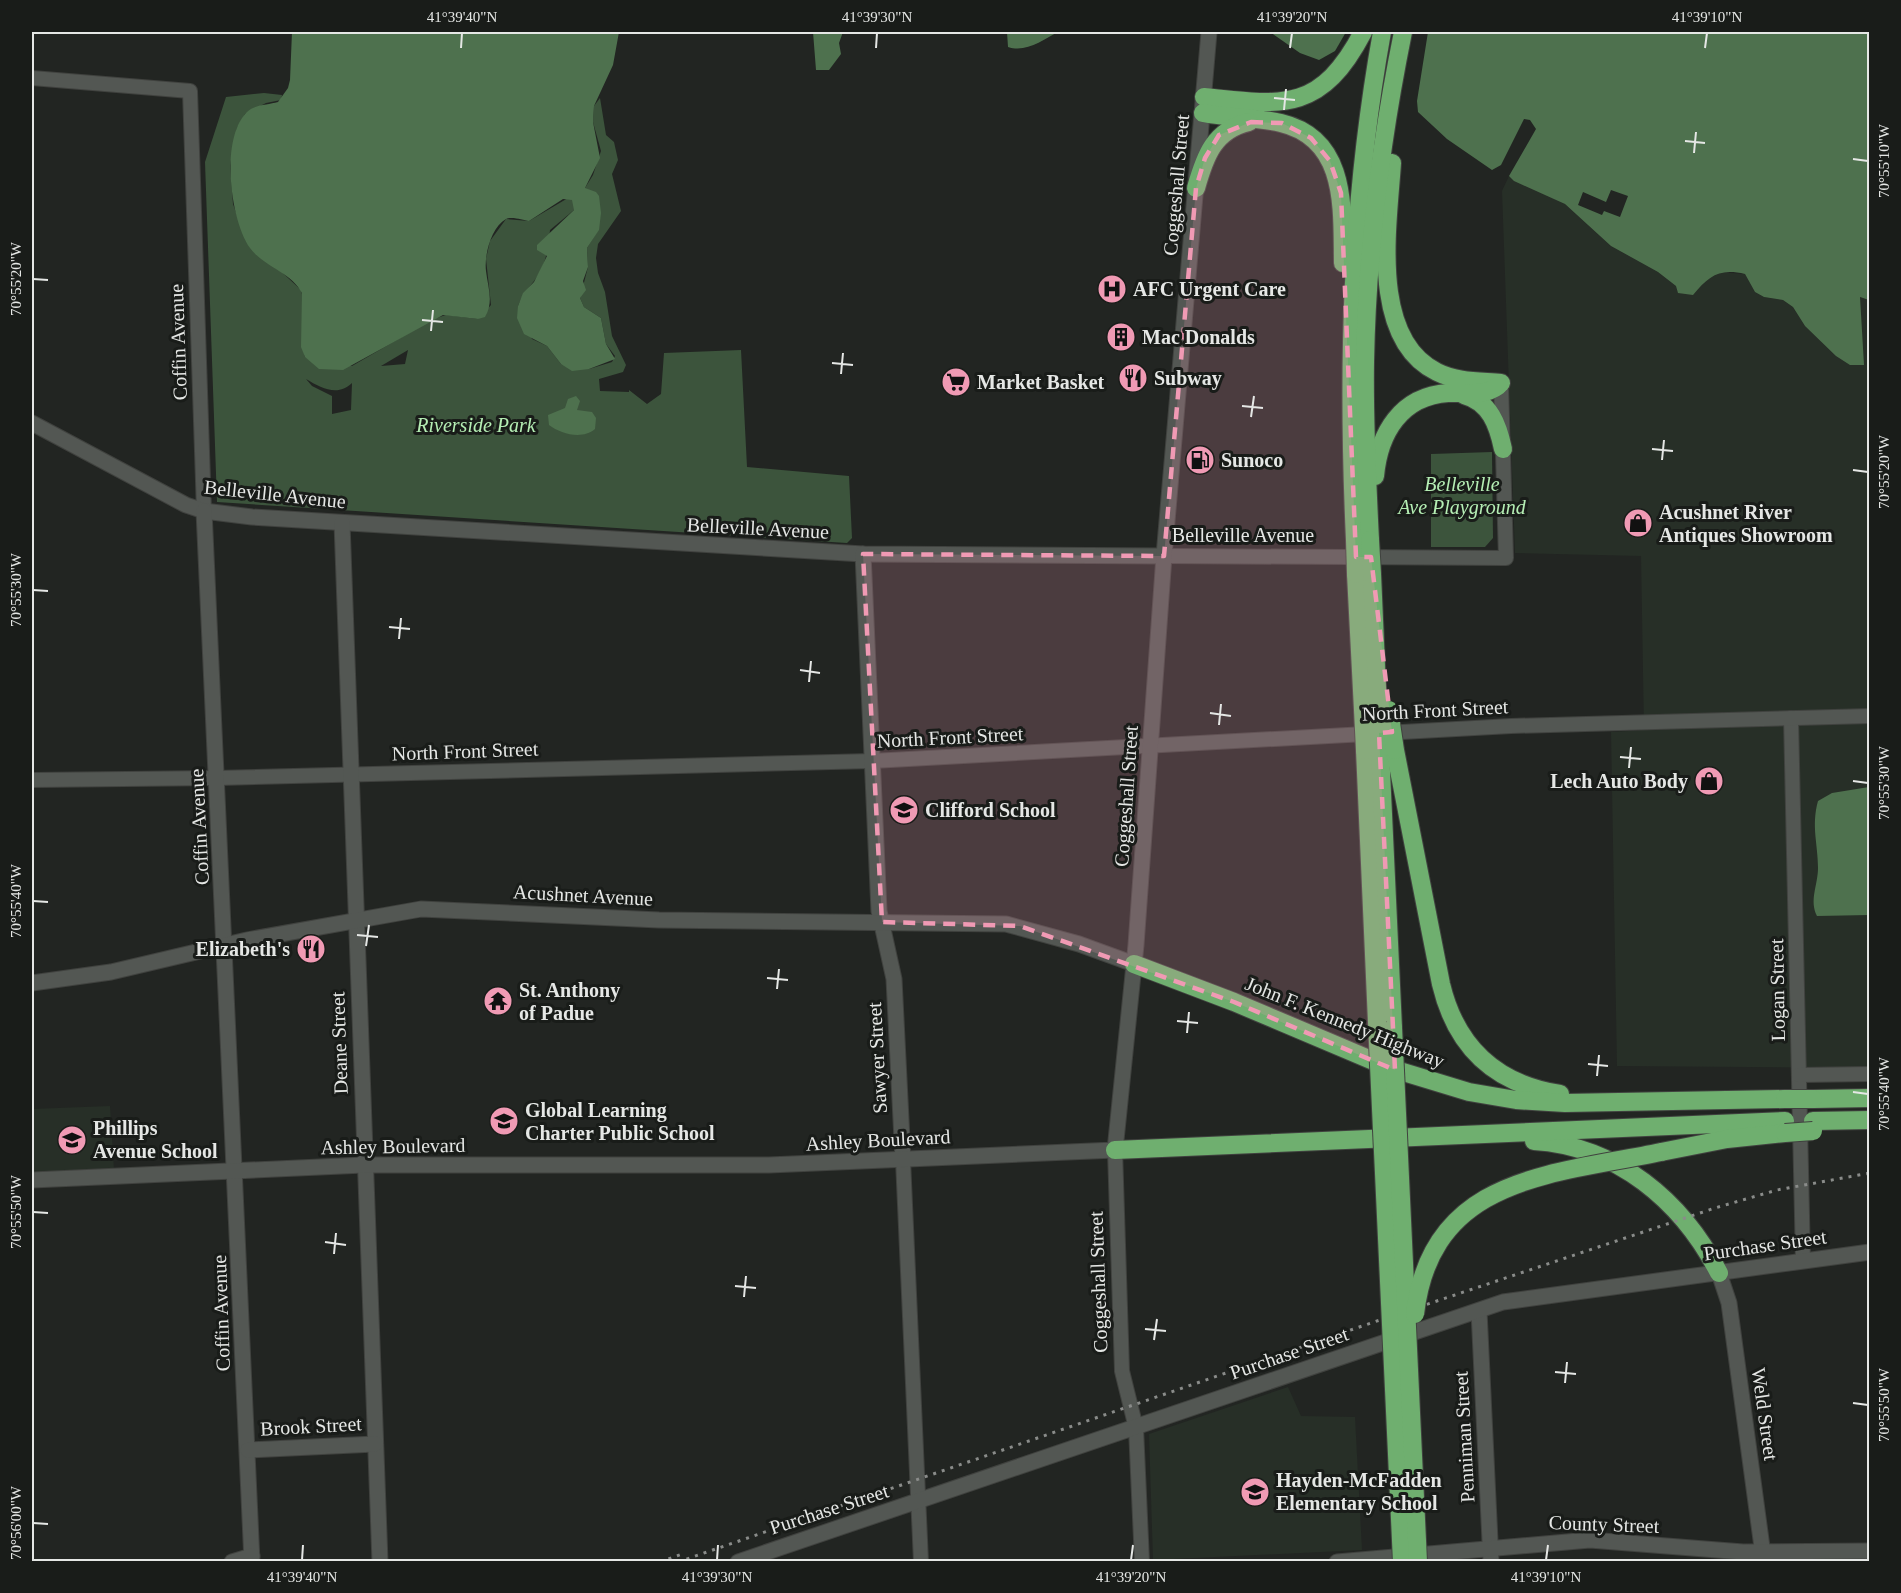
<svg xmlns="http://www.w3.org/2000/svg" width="1901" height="1593" viewBox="0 0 1901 1593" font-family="Georgia,serif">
  <rect width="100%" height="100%" fill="#222522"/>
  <g fill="#272f27">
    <path d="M 1509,176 L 1565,204 L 1611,246 L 1658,272 L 1676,286 L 1708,278 L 1717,272 L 1745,274 L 1755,292 L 1764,297 L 1783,300 L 1793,307 L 1805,326 L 1860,297 L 1869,300 L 1869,1068 L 1617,1066 L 1611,732 L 1644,730 L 1641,556 L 1515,553 L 1502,191 Z"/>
    <path d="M 110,1106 L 114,1170 L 32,1172 L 32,1109 Z"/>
    <path d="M 1288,1387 L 1301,1416 L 1355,1417 L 1362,1550 L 1153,1560 L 1149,1434 Z"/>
  </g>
  <g fill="#3c543c" fill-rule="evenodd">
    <path d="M 264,93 L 282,95 L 281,100 L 266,103 L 245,114 L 237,128 L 230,165 L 233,204 L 245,238 L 301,290 C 308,312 297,334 305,357 L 352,366 L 433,319 L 446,315 L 478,319 L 491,305 L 486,259 L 490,241 L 506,219 L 529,221 L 585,188 L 593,175 L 601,151 L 593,122 L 594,106 L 600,98 L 606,135 L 614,142 L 618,160 L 612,174 L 621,211 L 598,244 L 596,258 L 598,273 L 605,292 L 612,336 L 626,365 L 623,372 L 599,379 L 600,391 L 629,392 L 629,390 L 647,404 L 661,394 L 664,353 L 741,350 L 747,467 L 849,476 L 852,538 L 847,543 L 217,502 L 205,162 L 226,97 ZM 574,210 L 599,229 L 587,248 L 588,267 L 580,298 L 584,307 L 601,318 L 606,344 L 615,356 L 612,362 L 589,369 L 561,364 L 547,346 L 532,339 L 518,306 C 522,295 527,290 534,281 C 546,266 548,249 550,230 ZM 408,350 L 405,364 L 381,366 ZM 306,379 C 321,388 338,397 352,383 L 351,410 L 332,414 L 332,396 L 312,386 Z"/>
    <path d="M 1492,452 L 1493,538 L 1485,547 L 1431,547 L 1431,454 Z"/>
  </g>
  <g fill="#4e714e">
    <path d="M 292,32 L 619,32 L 613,65 L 594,106 L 593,122 L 600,158 L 585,188 L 596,192 L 599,196 L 601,213 L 599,230 L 587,248 L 588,267 L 583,281 L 586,290 L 580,298 L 584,307 L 601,318 L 606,344 L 615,359 L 589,369 L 572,371 L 561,364 L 547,346 L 524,334 L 517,318 L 518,306 L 523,293 L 534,282 L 547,256 L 537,250 L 537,245 L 574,210 L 572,200 L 563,199 L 529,221 C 523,220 512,216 506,219 C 491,227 484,256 486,271 C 488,288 494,302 485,317 L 478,319 L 443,315 L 343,370 L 319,369 L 305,357 L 301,347 L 302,293 C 291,272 264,267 250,248 C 230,220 220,138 247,112 C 256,104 268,105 278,102 L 288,88 L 290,80 Z"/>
    <path d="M 813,32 L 843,32 L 839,43 L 841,54 L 829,70 L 816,70 Z"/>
    <path d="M 1007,32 L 1058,32 C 1043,40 1026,53 1008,47 Z"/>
    <path d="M 1270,32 L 1346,32 L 1335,51 L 1319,60 L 1300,53 Z"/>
    <path d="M 1428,32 L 1869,32 L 1869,300 L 1860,297 L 1864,365 L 1850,365 L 1836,356 L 1805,326 L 1793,307 L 1783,300 L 1764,297 L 1755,292 L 1745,274 C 1719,268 1709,276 1693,295 L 1678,293 L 1676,286 L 1658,272 L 1611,246 L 1565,204 L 1514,181 L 1509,176 L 1536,129 L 1530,120 L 1524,119 L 1501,165 L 1492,170 L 1447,139 L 1418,112 L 1417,101 Z"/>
    <path d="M 576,396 L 580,401 L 577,410 L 592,412 L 596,418 L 595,429 C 582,440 561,434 549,425 L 548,415 L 565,408 L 568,399 Z"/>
    <path d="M 1869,787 L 1869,915 L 1817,916 C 1809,900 1818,885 1818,868 C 1818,844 1811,826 1818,801 L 1832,793 Z"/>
  </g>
  <path fill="#222522" d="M 1611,190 L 1628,196 L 1620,217 L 1604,211 L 1602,215 L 1578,205 L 1583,192 L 1606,202 Z"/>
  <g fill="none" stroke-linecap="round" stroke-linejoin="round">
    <g stroke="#40423f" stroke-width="16">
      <g id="tertiary">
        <path d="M 32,78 L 190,91 L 204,511"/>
        <path d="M 1164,556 L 1506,558 L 1501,383"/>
        <path d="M 1791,718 L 1803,1261"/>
        <path d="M 32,780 L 217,778 L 872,761 L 1511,726 L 1870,716"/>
        <path d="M 1799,1075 L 1870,1074"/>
        <path d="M 1115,1150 L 1122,1371 L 1136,1428 L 1142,1562"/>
        <path d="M 903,1160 L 921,1562"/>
      </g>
    </g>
    <g stroke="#40423f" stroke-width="17">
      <g id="secondary">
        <path d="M 32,423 L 186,505 L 204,511 L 252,517 L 863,554 L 1164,556"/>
        <path d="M 204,511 L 252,1562"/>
        <path d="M 342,523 L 380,1562"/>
        <path d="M 863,554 L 879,911 L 894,979 L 903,1160"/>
        <path d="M 32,983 L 111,972 L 247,940 L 421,909 L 659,920 L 1006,924 L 1079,944 L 1134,964"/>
        <path d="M 32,1180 L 364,1165 L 769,1165 L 1115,1150 L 1136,945 L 1164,556 L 1209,32"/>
        <path d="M 1719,1273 L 1729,1303 L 1764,1562"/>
        <path d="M 1479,1311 L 1491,1562"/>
        <path d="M 248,1450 L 375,1444"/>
        <path d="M 232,1562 L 252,1556"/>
        <path d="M 738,1562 L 1503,1302 L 1870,1252"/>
        <path d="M 1337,1562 L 1590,1540 L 1743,1552 L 1870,1551"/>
      </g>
    </g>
    <g stroke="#40423f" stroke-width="20">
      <g id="motorway">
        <path d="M 1204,97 C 1284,106 1321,112 1363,32"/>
        <path d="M 1203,113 C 1228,118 1256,117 1281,123 C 1348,139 1342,209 1343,263"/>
        <path d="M 1392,163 C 1388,225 1369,339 1437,372 C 1457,382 1480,381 1501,383"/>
        <path d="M 1196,188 C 1205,156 1214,130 1249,122"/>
        <path d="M 1464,395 C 1490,402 1498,425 1503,449"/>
        <path d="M 1375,476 C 1379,433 1401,396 1448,393 C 1465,392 1483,397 1498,386"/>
        <path d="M 1355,540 C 1347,366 1351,204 1382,32"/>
        <path d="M 1370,540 C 1367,481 1364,422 1365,362 C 1367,251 1381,140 1403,32"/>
        <path d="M 1356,574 L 1363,710"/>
        <path d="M 1372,574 L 1378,710"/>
        <path d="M 1365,750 L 1377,1022"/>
        <path d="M 1380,750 L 1393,1028"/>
        <path d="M 1395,750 L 1441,984 C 1456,1047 1495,1084 1560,1094"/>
        <path d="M 1134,964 L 1234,1002 L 1390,1068 L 1469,1092 L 1516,1100 L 1565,1103 L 1785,1099"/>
        <path d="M 1813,1099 L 1870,1098"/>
        <path d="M 1813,1121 L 1870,1120"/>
        <path d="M 1534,1141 C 1617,1146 1682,1201 1719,1273"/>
        <path d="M 1115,1150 L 1785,1121"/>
        <path d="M 1661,1152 L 1727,1139 L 1785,1133"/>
      </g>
    </g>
    <use href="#tertiary" stroke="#535753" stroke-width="14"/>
    <use href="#secondary" stroke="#535753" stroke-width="15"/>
    <use href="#motorway" stroke="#6faf6f" stroke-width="18"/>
    <g stroke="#8a8c8a" stroke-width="3" stroke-dasharray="3 6" stroke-linecap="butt">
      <path d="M 660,1562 L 685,1553"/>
      <path d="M 678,1562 L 1371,1323 L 1715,1208 L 1777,1190 L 1870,1173"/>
    </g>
    <g stroke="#40423f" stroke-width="20" stroke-linecap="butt">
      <g id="motorway-bridge">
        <path d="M 1355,540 L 1356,574"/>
        <path d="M 1370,540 L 1372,574"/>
        <path d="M 1363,710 L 1365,750"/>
        <path d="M 1378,710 L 1380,750"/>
        <path d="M 1389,710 L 1395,750"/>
        <path d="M 1377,1022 L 1402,1562"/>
        <path d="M 1393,1028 L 1418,1562"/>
        <path d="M 1785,1099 L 1813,1099"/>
        <path d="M 1785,1133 L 1813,1131"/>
        <path d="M 1415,1314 C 1431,1176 1552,1175 1661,1152"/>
      </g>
    </g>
    <use href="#motorway-bridge" stroke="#6faf6f" stroke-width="18"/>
  </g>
  <path fill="#f09ab4" fill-opacity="0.2" stroke="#f09ab4" stroke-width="4.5" stroke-dasharray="12 8" stroke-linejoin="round" d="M 1251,122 L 1282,123 L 1311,138 L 1330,161 L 1341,193 L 1356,557 L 1371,557 L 1392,732 L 1379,733 L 1395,1070 L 1234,1002 L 1020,926 L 882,922 L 863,554 L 1164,556 L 1196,188 L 1205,158 L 1219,135 Z"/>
  <path fill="none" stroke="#e5e7e5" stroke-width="2" d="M 461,48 L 462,33M 876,48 L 877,33M 1290,48 L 1292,33M 1705,48 L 1707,33M 1274,98 L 1295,100M 1284,110 L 1286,89M 1685,141 L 1705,143M 1694,153 L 1696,132M 1853,159 L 1868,161M 33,279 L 48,280M 422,320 L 443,322M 431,331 L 433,310M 832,363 L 853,365M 841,374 L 843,353M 1242,406 L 1263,408M 1251,417 L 1254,396M 1652,449 L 1673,451M 1662,460 L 1664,440M 1853,470 L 1868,472M 33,590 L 48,591M 389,627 L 410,629M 399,639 L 401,618M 800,670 L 820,673M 809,682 L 811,661M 1210,713 L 1231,716M 1219,725 L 1221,704M 1620,757 L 1641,759M 1629,768 L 1631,747M 1853,781 L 1868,783M 33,901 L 48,902M 357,935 L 378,937M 366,946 L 369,925M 767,978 L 788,980M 777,989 L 779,969M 1177,1021 L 1198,1023M 1187,1033 L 1189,1012M 1588,1064 L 1608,1066M 1597,1076 L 1599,1055M 1853,1092 L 1868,1094M 33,1212 L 48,1213M 325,1242 L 346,1245M 334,1254 L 336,1233M 735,1286 L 756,1288M 744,1297 L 746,1276M 1145,1329 L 1166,1331M 1154,1340 L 1157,1319M 1555,1372 L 1576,1374M 1565,1383 L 1567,1362M 1853,1403 L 1868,1405M 33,1523 L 48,1524M 302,1560 L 303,1545M 717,1560 L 718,1545M 1131,1560 L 1133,1545M 1546,1560 L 1548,1545"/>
  <defs>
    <g id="hospital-disc" transform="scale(1.5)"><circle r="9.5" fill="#f09ab4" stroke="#191c19"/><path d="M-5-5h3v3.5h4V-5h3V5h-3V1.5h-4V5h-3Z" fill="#111"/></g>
    <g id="building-disc" transform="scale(1.5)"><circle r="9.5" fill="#f09ab4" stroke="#191c19"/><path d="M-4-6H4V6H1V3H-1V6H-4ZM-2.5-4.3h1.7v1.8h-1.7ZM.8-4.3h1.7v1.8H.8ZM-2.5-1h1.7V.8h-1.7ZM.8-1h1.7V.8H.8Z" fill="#111"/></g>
    <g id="restaurant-disc" transform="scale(1.5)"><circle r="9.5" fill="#f09ab4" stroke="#191c19"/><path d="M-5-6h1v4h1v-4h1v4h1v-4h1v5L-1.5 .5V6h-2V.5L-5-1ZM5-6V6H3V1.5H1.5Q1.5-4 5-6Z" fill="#111"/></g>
    <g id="supermarket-disc" transform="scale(1.5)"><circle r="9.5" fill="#f09ab4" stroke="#191c19"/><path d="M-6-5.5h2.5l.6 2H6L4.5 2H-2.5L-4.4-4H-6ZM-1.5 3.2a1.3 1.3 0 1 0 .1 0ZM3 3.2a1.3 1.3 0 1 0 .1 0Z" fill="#111"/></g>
    <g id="fuel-disc" transform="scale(1.5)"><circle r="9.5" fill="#f09ab4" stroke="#191c19"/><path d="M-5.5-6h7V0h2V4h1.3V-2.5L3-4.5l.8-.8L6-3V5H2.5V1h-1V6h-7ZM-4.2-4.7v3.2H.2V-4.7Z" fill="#111"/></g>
    <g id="shop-disc" transform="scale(1.5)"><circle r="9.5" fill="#f09ab4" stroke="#191c19"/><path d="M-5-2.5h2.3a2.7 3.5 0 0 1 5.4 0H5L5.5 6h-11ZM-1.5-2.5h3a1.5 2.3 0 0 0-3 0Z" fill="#111"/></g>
    <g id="school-disc" transform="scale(1.5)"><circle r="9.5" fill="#f09ab4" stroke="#191c19"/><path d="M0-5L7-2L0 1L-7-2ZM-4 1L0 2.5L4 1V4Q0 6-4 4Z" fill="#111"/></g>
    <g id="temple-disc" transform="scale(1.5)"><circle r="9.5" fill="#f09ab4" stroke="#191c19"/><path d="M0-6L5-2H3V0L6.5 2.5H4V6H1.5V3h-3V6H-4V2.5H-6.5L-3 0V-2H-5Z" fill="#111"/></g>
  </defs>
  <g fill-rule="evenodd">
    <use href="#hospital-disc" x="1112" y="289"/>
    <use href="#building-disc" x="1121" y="337"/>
    <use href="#restaurant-disc" x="1133" y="378"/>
    <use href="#supermarket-disc" x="956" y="382"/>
    <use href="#fuel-disc" x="1200" y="460"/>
    <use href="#shop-disc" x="1638" y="523"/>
    <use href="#shop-disc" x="1709" y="781"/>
    <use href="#school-disc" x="904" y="810"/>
    <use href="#restaurant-disc" x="311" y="949"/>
    <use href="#temple-disc" x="498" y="1001"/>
    <use href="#school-disc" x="504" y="1121"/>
    <use href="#school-disc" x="72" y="1140"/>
    <use href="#school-disc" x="1255" y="1492"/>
  </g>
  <g text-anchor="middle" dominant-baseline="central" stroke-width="6" stroke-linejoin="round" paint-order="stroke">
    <g font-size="20" fill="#e5e7e5" stroke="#191c19">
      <text transform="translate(1176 185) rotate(-85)">Coggeshall Street</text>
      <text transform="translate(178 342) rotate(-92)">Coffin Avenue</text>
      <text transform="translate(275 494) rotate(6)">Belleville Avenue</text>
      <text transform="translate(758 528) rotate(3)">Belleville Avenue</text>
      <text x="1243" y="535">Belleville Avenue</text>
      <text transform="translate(1435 710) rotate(-3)">North Front Street</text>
      <text transform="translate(950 737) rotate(-3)">North Front Street</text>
      <text transform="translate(465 751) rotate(-2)">North Front Street</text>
      <text transform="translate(1126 796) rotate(-86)">Coggeshall Street</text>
      <text transform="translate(199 827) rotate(-93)">Coffin Avenue</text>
      <text transform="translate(583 895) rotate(3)">Acushnet Avenue</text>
      <text transform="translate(1777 990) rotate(-91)">Logan Street</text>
      <text transform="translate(1345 1022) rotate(22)">John F. Kennedy Highway</text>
      <text transform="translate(339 1043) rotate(-92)">Deane Street</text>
      <text transform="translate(877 1058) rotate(-93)">Sawyer Street</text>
      <text transform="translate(878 1140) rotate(-3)">Ashley Boulevard</text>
      <text transform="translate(393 1146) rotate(-1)">Ashley Boulevard</text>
      <text transform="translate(1765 1245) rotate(-8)">Purchase Street</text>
      <text transform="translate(1098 1282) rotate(-92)">Coggeshall Street</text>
      <text transform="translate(221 1313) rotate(-92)">Coffin Avenue</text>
      <text transform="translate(1289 1353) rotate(-19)">Purchase Street</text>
      <text transform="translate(1765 1414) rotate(82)">Weld Street</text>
      <text transform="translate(311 1426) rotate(-3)">Brook Street</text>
      <text transform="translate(1464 1437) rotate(-93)">Penniman Street</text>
      <text transform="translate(829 1509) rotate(-18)">Purchase Street</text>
      <text transform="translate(1604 1524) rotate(2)">County Street</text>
    </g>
    <g font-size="20" font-weight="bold" fill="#e5e7e5" stroke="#191c19" text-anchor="start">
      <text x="1133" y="289">AFC Urgent Care</text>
      <text x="1142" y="337">Mac Donalds</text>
      <text x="1154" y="378">Subway</text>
      <text x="977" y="382">Market Basket</text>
      <text x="1221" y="460">Sunoco</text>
      <text x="1659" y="512">Acushnet River<tspan x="1659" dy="23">Antiques Showroom</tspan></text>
      <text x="1688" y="781" text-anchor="end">Lech Auto Body</text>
      <text x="925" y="810">Clifford School</text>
      <text x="290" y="949" text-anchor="end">Elizabeth's</text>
      <text x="519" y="990">St. Anthony<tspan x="519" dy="23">of Padue</tspan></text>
      <text x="525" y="1110">Global Learning<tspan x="525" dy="23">Charter Public School</tspan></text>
      <text x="93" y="1128">Phillips<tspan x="93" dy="23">Avenue School</tspan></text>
      <text x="1276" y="1480">Hayden-McFadden<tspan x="1276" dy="23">Elementary School</tspan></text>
    </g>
    <g font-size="20" font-style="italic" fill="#b5eeb4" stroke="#191c19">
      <text x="476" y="425">Riverside Park</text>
      <text x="1462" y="484">Belleville<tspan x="1462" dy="23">Ave Playground</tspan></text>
    </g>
  </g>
  <rect width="1901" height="1593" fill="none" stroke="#191c19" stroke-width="66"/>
  <rect x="33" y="33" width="1835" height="1527" fill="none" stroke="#e5e7e5" stroke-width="2"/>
  <g font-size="15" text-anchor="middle" fill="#e5e7e5">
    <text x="462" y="22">41°39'40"N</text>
    <text x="877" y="22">41°39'30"N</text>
    <text x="1292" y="22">41°39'20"N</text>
    <text x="1707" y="22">41°39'10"N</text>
    <text transform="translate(1884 161) rotate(-90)" y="5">70°55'10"W</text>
    <text transform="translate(16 279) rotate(-90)" y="5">70°55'20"W</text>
    <text transform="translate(1884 472) rotate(-90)" y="5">70°55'20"W</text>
    <text transform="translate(16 590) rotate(-90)" y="5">70°55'30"W</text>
    <text transform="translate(1884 783) rotate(-90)" y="5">70°55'30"W</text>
    <text transform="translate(16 901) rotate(-90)" y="5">70°55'40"W</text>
    <text transform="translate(1884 1094) rotate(-90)" y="5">70°55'40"W</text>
    <text transform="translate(16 1212) rotate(-90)" y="5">70°55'50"W</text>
    <text transform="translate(1884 1405) rotate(-90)" y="5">70°55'50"W</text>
    <text transform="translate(16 1523) rotate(-90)" y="5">70°56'00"W</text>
    <text x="302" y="1582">41°39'40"N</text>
    <text x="717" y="1582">41°39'30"N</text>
    <text x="1131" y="1582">41°39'20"N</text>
    <text x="1546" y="1582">41°39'10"N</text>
  </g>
</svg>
